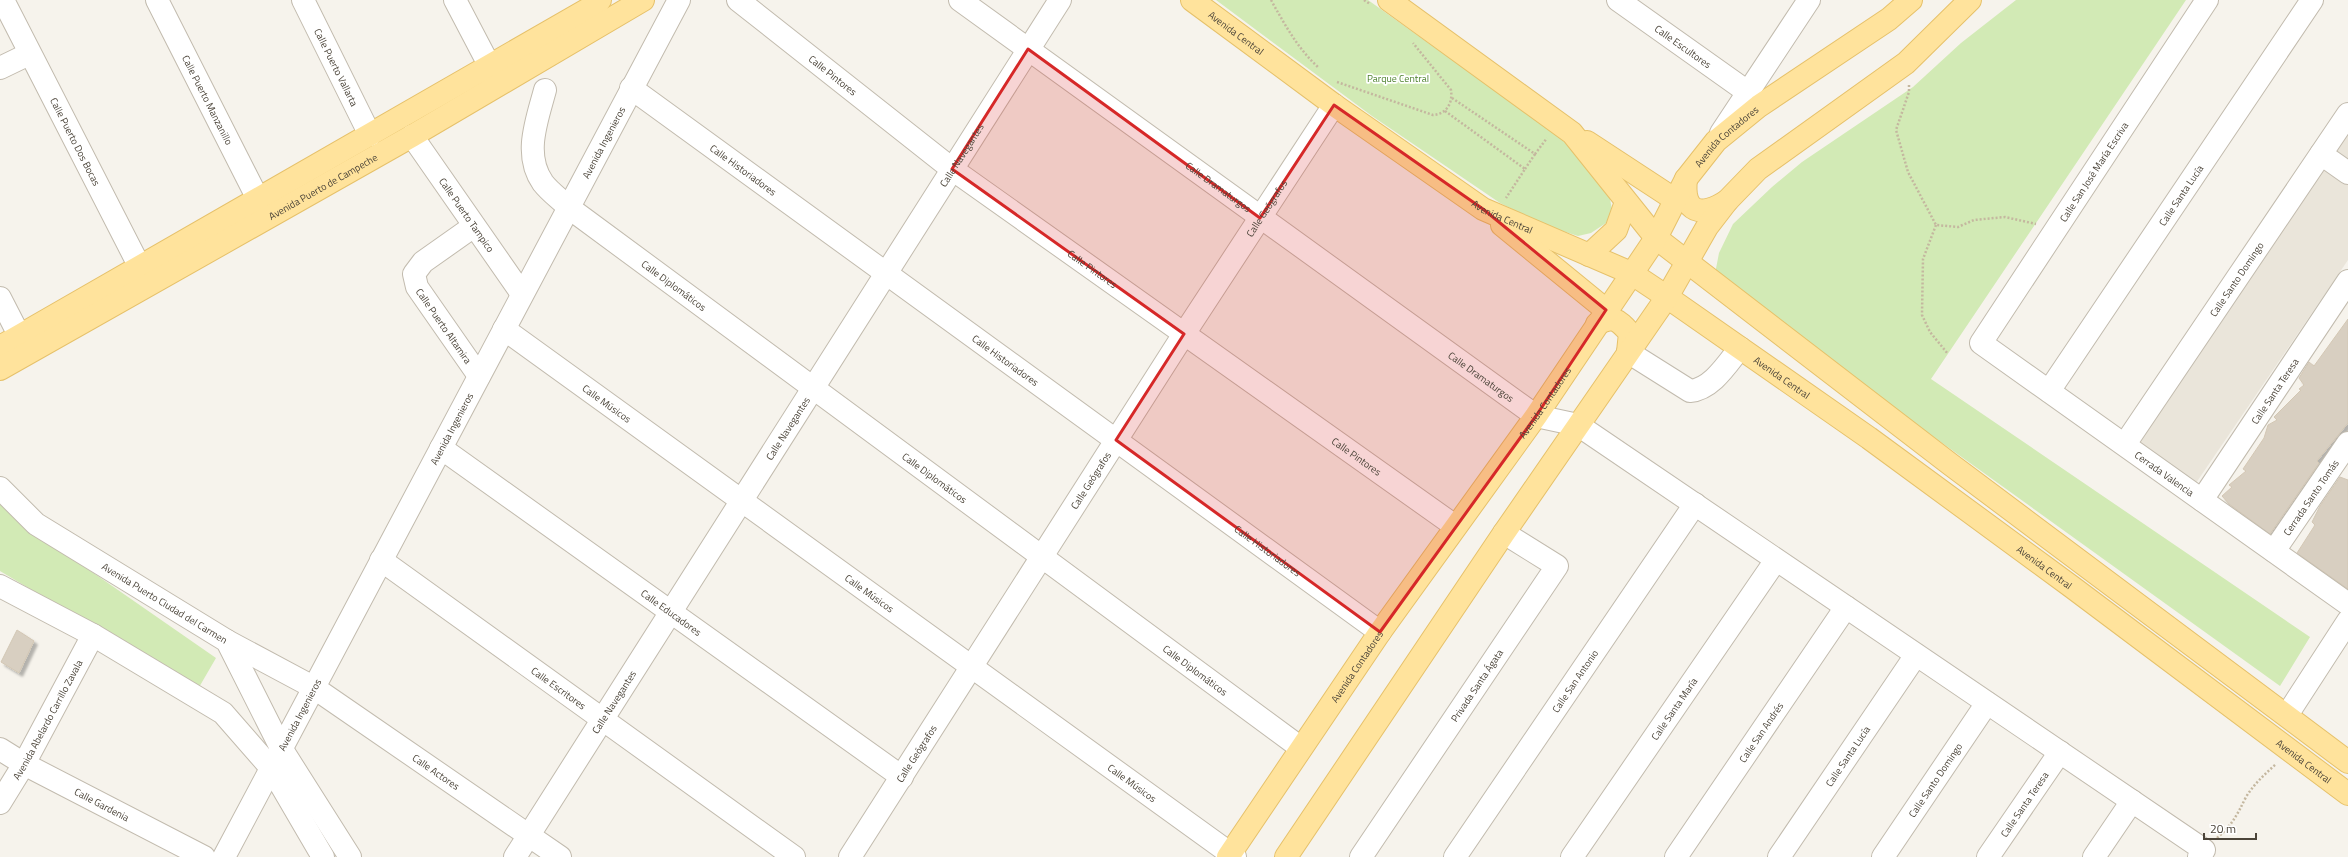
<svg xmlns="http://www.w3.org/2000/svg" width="2348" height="857" viewBox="0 0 2348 857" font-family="'Titillium Web',sans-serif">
  <defs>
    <filter id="shadow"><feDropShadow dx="3.5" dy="3.5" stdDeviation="1" flood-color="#0004"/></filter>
  </defs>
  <rect width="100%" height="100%" fill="#f6f3ec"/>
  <path fill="#eae5da" d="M 2348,123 L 2348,260 L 2196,483 L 2130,443 Z"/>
  <g fill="#d2eab5">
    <path d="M 1216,0 L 1368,0 L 1560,137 L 1609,193 L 1612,210 L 1606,223 L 1591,233 L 1578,236 L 1544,225 L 1500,203 L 1372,116 Z"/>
    <path d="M 2016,0 L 2186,0 L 1931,379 L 2310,637 L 2280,686 L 1714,279 L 1719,253 L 1733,224 L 1772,187 L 1802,162 L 1913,87 L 1961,43 Z"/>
    <path d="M 0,501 L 33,531 L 216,658 L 198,689 L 0,571 Z"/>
  </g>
  <g fill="#d8cfc1" stroke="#d3c7b4" filter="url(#shadow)">
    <path d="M 2348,319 L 2348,423 L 2317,461 L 2319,463 L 2270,534 L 2229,504 L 2222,496 L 2232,487 L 2229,485 L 2246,471 L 2243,469 L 2264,438 L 2268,425 L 2277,420 L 2274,417 L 2301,390 L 2299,389 L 2304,385 L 2299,378 L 2309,362 L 2314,366 Z"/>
    <path d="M 2340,477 L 2348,480 L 2348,589 L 2297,553 L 2315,525 L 2312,522 L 2320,506 Z"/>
    <path d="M 17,630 L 34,641 L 19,673 L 1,662 Z"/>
  </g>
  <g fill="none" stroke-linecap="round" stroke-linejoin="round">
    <g stroke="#c2bbae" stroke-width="24">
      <g id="minor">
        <path id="s1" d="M 3,0 L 148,283"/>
        <path id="s2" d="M 157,0 L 258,199"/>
        <path id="s3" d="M 303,0 L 370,135"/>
        <path d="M 455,0 L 498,82"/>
        <path id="s4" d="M 738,0 L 952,169 L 1455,526"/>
        <path id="s5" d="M 960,0 L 1536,416 L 1578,425 L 2204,850 L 2199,857"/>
        <path id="s6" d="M 1618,0 L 1749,93"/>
        <path id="s7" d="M 2207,0 L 1981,343 L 2348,604"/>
        <path d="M 0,68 L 29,54"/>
        <path id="s8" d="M 631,88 L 1380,632"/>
        <path id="s9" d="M 545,90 C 537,120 523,155 543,183 C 550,192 560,199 568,207 L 1301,748"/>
        <path d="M 1721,133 L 1809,0"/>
        <path id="s10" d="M 412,136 L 522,294"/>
        <path d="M 2321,154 L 2348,173"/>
        <path id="s11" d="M 474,226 L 423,262 L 414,274 L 417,287 L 479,376"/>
        <path d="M 0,298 L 20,337"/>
        <path id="s12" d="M 504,329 L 1235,857"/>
        <path d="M 1628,352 L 1690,391 C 1712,389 1727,364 1740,348"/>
        <path id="s13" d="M 2049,391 L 2312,0"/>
        <path id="s14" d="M 2125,444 L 2348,114"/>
        <path id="s15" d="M 441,448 L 902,777"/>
        <path id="s16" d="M 0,488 L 36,524 L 227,641 L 281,748 L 350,857"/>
        <path id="s17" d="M 2202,500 L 2348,281"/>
        <path id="s18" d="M 2274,551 L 2348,443"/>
        <path id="s19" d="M 381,560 L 794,857"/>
        <path d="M 0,586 L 93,635 L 223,713 L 271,768 L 323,857"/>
        <path id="s20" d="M 227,641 L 313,687 L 560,857"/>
        <path d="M 2287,715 L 2348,621"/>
        <path id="s21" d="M 0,749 L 24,764 L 204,857"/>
        <path id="s22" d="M 0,803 L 24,764 L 93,635"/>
        <path id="s23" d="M 224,857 L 679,0"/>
        <path id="s24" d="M 515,857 L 1060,0"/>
        <path id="s25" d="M 850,857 L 1184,334 L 1334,105"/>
        <path id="s26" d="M 1361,857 L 1557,566 L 1504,533"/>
        <path id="s27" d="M 1455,857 L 1695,504"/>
        <path id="s28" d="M 1572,857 L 1776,560"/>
        <path id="s29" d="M 1676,857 L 1846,607"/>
        <path id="s30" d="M 1779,857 L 1916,655"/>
        <path id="s31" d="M 1883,857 L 1987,703"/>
        <path id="s32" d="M 1988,857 L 2060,752"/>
        <path d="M 2094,857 L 2132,801"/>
      </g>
    </g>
    <g stroke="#e6c16a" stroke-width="24">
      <g id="major">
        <path id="s33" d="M 1192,0 L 1334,105 L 1483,209 L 1631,273 L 1667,297 L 1869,438 L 2072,587 L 2348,794"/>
        <path d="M 1389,0 L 1572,133 L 1656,238 L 1950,464 L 2348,762"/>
        <path d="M 1587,142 L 1674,199"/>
        <path d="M 1686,179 C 1682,213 1701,218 1727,201"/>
        <path d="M 1502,225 L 1606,310"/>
        <path d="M 1589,255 L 1616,230 L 1626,202"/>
        <path d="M 1597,324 C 1614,315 1618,320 1630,333 L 1628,352"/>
        <path d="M 0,347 L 597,4 L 600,0"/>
        <path id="s34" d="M 0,369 L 412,136 L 643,0"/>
        <path id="s35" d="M 1228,857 L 1380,632 L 1536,416 L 1656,238 L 1686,179 L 1716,141 L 1759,106 L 1889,19 L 1911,0"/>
        <path d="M 1286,857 L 1504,533 L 1667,297 L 1707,227 L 1727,201 L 1758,169 L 1906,63 L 1970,0"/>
      </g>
    </g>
    <g stroke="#c4b79f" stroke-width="2.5" stroke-dasharray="2 2" stroke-linecap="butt">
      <path d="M 1271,0 C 1285,25 1298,49 1319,68"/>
      <path d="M 1364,0 L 1370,4"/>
      <path d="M 1337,82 L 1433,115 C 1446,114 1453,104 1451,90 L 1413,43"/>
      <path d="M 1909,85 L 1909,92 L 1896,130 L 1908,172 L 1936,225 L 1958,227 L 1974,220 L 2005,217 L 2036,224"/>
      <path d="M 1452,98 L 1535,154 L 1547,138"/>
      <path d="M 1445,111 L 1525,169 L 1506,198"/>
      <path d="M 1525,169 L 1535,154"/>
      <path d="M 1936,225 L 1923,259 L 1922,315 L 1930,332 L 1948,354"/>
      <path d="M 2217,838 C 2233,824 2237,815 2246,797 C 2254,784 2265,774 2276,764"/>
    </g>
    <use href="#minor" stroke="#fff" stroke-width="22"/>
    <use href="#major" stroke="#ffe39c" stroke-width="22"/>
  </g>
  <path fill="#d62828" fill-opacity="0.2" stroke="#d62828" stroke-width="3" stroke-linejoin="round" d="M 1028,49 L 1260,218 L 1334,105 L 1483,209 L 1606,310 L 1536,416 L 1380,632 L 1116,440 L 1184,334 L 952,169 Z"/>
  <g text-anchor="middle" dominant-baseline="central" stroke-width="3.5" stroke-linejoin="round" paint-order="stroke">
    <g font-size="10" fill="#4b4439" stroke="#fff">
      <text stroke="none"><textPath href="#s33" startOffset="55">Avenida Central</textPath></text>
      <text stroke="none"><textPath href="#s6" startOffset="80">Calle Escultores</textPath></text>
      <text stroke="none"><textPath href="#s3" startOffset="75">Calle Puerto Vallarta</textPath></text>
      <text stroke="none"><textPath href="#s4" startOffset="121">Calle Pintores</textPath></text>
      <text stroke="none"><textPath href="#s2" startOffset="112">Calle Puerto Manzanillo</textPath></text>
      <text stroke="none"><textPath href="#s35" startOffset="878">Avenida Contadores</textPath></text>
      <text stroke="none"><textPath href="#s1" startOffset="159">Calle Puerto Dos Bocas</textPath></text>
      <text stroke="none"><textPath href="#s23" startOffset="809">Avenida Ingenieros</textPath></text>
      <text stroke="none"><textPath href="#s24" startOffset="832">Calle Navegantes</textPath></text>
      <text stroke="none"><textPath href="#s8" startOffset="139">Calle Historiadores</textPath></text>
      <text transform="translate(2094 172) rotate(-57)">Calle San José María Escriva</text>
      <text stroke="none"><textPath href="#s34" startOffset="371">Avenida Puerto de Campeche</textPath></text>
      <text stroke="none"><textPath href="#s5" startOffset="319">Calle Dramaturgos</textPath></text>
      <text stroke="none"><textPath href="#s13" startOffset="236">Calle Santa Lucía</textPath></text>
      <text stroke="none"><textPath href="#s25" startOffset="771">Calle Geógrafos</textPath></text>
      <text stroke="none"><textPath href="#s10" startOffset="96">Calle Puerto Tampico</textPath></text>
      <text stroke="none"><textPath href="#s33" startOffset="379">Avenida Central</textPath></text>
      <text stroke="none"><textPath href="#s4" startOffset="445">Calle Pintores</textPath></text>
      <text stroke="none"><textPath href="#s14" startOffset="199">Calle Santo Domingo</textPath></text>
      <text stroke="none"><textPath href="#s9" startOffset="263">Calle Diplomáticos</textPath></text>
      <text stroke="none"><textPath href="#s11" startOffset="138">Calle Puerto Altamira</textPath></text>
      <text stroke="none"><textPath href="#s8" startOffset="463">Calle Historiadores</textPath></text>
      <text stroke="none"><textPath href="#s5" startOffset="643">Calle Dramaturgos</textPath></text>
      <text stroke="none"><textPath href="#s33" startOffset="703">Avenida Central</textPath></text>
      <text stroke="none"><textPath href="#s17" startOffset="131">Calle Santa Teresa</textPath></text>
      <text stroke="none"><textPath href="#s35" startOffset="554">Avenida Contadores</textPath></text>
      <text stroke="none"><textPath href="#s12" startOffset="127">Calle Músicos</textPath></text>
      <text stroke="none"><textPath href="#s23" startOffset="485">Avenida Ingenieros</textPath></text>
      <text stroke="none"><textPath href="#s24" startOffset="508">Calle Navegantes</textPath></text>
      <text stroke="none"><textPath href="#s4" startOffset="769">Calle Pintores</textPath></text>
      <text stroke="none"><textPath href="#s7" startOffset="636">Cerrada Valencia</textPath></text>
      <text stroke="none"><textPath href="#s9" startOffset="587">Calle Diplomáticos</textPath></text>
      <text stroke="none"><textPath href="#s25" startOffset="447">Calle Geógrafos</textPath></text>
      <text stroke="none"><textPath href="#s18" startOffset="65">Cerrada Santo Tomás</textPath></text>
      <text stroke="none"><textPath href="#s8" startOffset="787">Calle Historiadores</textPath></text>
      <text stroke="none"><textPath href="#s33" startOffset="1027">Avenida Central</textPath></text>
      <text stroke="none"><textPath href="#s12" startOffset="451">Calle Músicos</textPath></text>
      <text stroke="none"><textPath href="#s16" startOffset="202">Avenida Puerto Ciudad del Carmen</textPath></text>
      <text stroke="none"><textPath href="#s15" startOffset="283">Calle Educadores</textPath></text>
      <text stroke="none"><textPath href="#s35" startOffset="230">Avenida Contadores</textPath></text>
      <text stroke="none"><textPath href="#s9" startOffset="911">Calle Diplomáticos</textPath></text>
      <text stroke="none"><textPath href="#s27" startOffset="213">Calle San Antonio</textPath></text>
      <text stroke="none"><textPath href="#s26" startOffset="207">Privada Santa Ágata</textPath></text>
      <text stroke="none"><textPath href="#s19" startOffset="219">Calle Escritores</textPath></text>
      <text stroke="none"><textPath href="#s24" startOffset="184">Calle Navegantes</textPath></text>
      <text stroke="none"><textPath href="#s28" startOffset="180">Calle Santa María</textPath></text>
      <text stroke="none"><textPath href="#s23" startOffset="161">Avenida Ingenieros</textPath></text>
      <text stroke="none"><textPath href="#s22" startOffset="96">Avenida Abelardo Carrillo Zavala</textPath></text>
      <text stroke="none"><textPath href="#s29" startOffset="151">Calle San Andrés</textPath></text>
      <text stroke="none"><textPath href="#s25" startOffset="123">Calle Geógrafos</textPath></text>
      <text stroke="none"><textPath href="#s30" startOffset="122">Calle Santa Lucía</textPath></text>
      <text stroke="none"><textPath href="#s33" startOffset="1351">Avenida Central</textPath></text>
      <text stroke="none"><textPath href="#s20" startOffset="247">Calle Actores</textPath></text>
      <text stroke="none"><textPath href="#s31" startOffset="93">Calle Santo Domingo</textPath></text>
      <text stroke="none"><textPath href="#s12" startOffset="775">Calle Músicos</textPath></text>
      <text stroke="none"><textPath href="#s21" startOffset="116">Calle Gardenia</textPath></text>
      <text stroke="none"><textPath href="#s32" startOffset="64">Calle Santa Teresa</textPath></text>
    </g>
    <g font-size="10" fill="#4a7f2a" stroke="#fff">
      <text x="1398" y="78">Parque Central</text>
    </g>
  </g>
  <path d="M2204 833v6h52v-6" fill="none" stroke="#4b4439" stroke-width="2"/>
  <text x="2210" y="833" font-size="12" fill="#4b4439" stroke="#ffffff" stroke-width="3" paint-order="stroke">20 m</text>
</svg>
